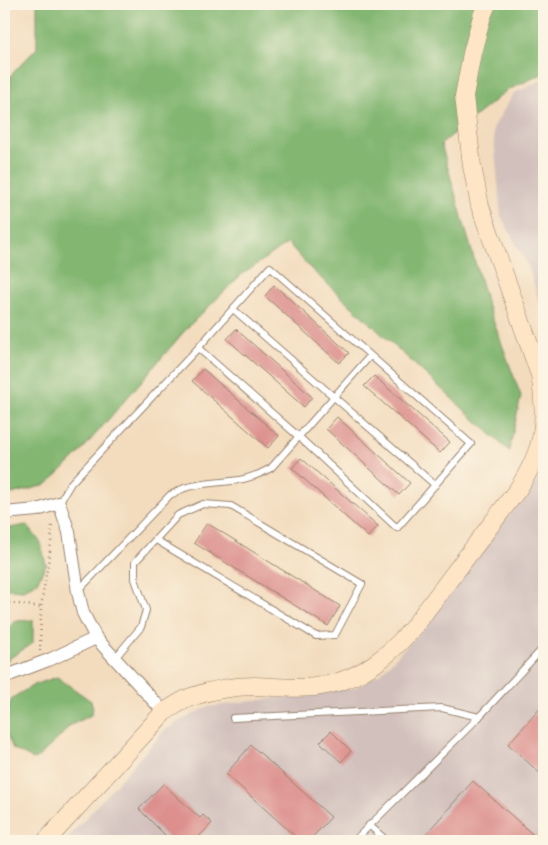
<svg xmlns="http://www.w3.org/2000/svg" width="548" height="845" viewBox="0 0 548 845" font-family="Sriracha,sans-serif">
  <rect width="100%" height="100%" fill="#fcf5e5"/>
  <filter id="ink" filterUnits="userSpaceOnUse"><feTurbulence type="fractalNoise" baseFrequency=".02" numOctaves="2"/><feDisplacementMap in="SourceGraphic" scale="10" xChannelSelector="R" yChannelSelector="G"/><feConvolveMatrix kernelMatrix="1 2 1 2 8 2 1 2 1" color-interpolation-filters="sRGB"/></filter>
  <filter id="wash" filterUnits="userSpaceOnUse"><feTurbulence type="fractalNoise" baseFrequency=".0096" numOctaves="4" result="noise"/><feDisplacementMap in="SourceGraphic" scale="20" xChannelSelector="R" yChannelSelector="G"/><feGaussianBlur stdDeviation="1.12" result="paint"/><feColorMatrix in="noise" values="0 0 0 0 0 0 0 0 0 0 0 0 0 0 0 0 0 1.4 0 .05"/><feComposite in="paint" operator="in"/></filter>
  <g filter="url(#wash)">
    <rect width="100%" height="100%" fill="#f3dcbd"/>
    <g fill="#d1c0bc">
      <path d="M 544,79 L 544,318 L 529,268 L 501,216 L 493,128 L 514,93 Z"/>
      <path d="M 544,466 L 544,841 L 65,841 L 164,731 L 180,721 L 207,707 L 354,688 L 381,673 L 416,636 L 535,482 Z"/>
    </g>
    <g fill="#82b671" stroke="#5e7048">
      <path d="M 37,4 L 544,4 L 544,73 L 506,91 L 441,144 L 487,304 L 521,396 L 509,451 L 311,269 L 288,243 L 241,275 L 188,327 L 76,457 L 46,485 L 4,496 L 4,138 L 8,135 L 11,75 L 37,48 Z"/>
      <path d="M 27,525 L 41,543 L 46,565 L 37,582 L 23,590 L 4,589 L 4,529 Z"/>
      <path d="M 33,620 L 33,643 L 4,662 L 4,632 L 16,621 Z"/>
      <path d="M 57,677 L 91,701 L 93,708 L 91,715 L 69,726 L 60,737 L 35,760 L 13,749 L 4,728 L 4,720 L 12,698 L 34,685 Z"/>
    </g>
    <g id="blocks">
      <g fill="#dc8f8d">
        <path d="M 274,285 L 349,353 L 339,363 L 265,296 Z"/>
        <path d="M 236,329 L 312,397 L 304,407 L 227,339 Z"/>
        <path d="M 203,369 L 279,436 L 268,448 L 192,381 Z"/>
        <path d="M 374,376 L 450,442 L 440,453 L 364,386 Z"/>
        <path d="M 337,417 L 410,483 L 399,495 L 326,429 Z"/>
        <path d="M 301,458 L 378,526 L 368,537 L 292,468 Z"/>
        <path d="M 207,523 L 340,606 L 328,626 L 194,543 Z"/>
        <path d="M 544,704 L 544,777 L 508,744 Z"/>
        <path d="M 331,731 L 351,751 L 341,762 L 320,742 Z"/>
        <path d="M 251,745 L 331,817 L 309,841 L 291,841 L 295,836 L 226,774 Z"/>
        <path d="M 473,781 L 540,841 L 432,841 L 425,835 Z"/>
        <path d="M 163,784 L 200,818 L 203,815 L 212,823 L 195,841 L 171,841 L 139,809 Z"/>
      </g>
    </g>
  </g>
  <g filter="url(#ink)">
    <use href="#blocks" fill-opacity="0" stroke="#97836e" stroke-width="1"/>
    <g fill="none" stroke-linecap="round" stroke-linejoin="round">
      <g stroke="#97836e" stroke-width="8">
        <g id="lane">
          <path d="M 233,309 L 435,485"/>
          <path d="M 59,503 L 71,483 L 198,348 L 270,267 L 471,444 L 397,528 L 298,436 L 198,348"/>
          <path d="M 78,591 L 170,495 C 176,493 182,488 188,487 C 219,479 240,486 271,468 L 370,356"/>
          <path d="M 115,658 L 141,627 L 146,610 L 135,579 L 135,562 L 178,515 L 203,504 L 231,506 L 362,584 L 335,635 L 316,636 L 156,540"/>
          <path d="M 233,718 L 442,708 L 479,717"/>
          <path d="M 369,825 L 387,841"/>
          <path d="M 354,841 L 479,717 L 544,647"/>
        </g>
      </g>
      <g stroke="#97836e" stroke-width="14">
        <g id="street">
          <path d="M 4,513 L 37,510 L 59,503 L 69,532 L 78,592 L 83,613 L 96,638 L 164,712"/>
          <path d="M 4,677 L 51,659 L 96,638"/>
        </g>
      </g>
      <g stroke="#97836e" stroke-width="19">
        <path id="secondary" d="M 46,841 L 164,712 C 173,707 182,700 191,697 C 211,690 234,686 255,686 C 279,687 303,690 327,685 C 362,678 389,655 412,629 L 518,489 C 544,449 548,422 540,375 L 480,206 L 472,166 L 464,96 L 472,53 L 482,16 L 487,4"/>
      </g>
      <g stroke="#97836e" stroke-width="2.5" stroke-dasharray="1 4" stroke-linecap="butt">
        <path d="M 4,602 L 41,607"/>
        <path d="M 40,651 L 41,607 L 51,544 L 52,523"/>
      </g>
      <use href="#lane" stroke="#fff" stroke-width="6"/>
      <use href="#street" stroke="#fff" stroke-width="12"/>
      <use href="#secondary" stroke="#fde5c5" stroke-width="18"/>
    </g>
  </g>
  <rect width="548" height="845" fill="none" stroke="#fcf5e5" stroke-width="20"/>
</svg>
